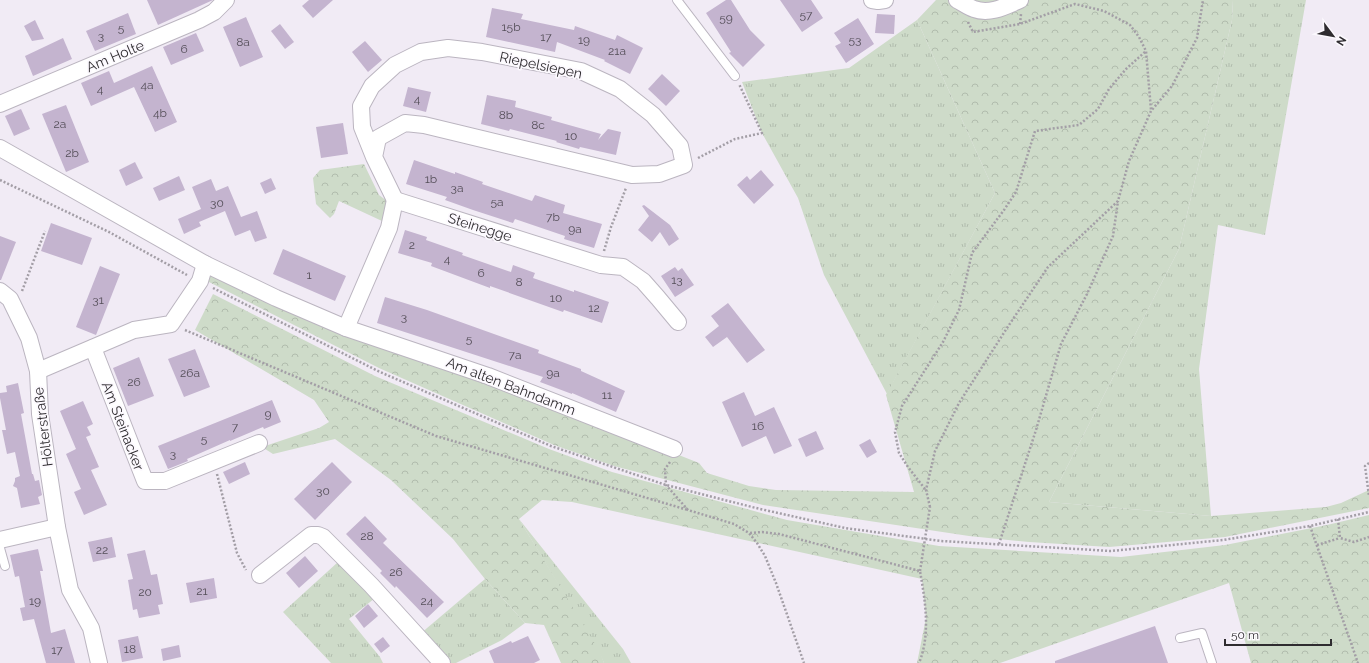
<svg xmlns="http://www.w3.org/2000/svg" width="1369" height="663" viewBox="0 0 1369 663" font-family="Raleway,sans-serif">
  <defs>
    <pattern id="grass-tufts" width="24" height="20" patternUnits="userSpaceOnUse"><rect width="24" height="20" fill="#cedbc9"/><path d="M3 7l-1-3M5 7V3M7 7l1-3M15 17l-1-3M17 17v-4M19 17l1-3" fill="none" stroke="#b1bcad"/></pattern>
    <pattern id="forest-crowns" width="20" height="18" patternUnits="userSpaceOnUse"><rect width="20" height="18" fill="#cedbc9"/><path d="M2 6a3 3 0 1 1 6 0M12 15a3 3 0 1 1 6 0" fill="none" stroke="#b1bcad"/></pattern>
  </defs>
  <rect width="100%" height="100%" fill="#f1ebf5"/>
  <g fill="url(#grass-tufts)">
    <path d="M 1233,0 L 1306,0 L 1265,235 L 1218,225 L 1199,369 L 1211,516 L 1049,502 L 1179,249 L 1232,20 Z"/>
    <path d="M 917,20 L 995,193 L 887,394 L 824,275 L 798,198 L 762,133 L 742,82 L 849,68 Z"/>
    <path d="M 519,519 L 623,649 L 631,663 L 604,663 L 600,654 Z"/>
    <path d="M 338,562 L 375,598 L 349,619 L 380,657 L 383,663 L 331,663 L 283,612 Z"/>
    <path d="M 485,579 L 525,623 L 502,640 L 456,663 L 450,663 L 420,634 Z"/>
  </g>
  <g fill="url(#forest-crowns)">
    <path d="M 936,0 L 1233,0 L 1232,20 L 1179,249 L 1049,502 L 1211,516 L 1326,507 L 1341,503 L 1369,490 L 1369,508 L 1225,537 L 1109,547 L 1029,542 L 969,536 L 763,505 L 614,466 L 554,445 L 379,368 L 205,280 L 209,269 L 699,463 L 707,473 L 749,486 L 776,490 L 914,492 L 886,395 L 995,193 L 917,20 Z"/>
    <path d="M 364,164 L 379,195 L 387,201 L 382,221 L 339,201 L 334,214 L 330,218 L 316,204 L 313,178 L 320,170 Z"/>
    <path d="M 213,294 L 375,376 L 549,449 L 612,472 L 787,520 L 939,546 L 1121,557 L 1225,545 L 1327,525 L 1369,515 L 1369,663 L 1251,663 L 1229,583 L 1000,663 L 917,663 L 926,618 L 922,579 L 572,502 L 542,500 L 519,519 L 600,652 L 604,663 L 561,663 L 544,625 L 525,623 L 485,579 L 453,539 L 391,480 L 335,439 L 273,454 L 262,447 L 319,428 L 329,422 L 314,400 L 195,330 Z"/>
  </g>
  <g fill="#c4b4cf">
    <path d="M 147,0 L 213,0 L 158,25 Z"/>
    <path d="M 309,0 L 333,0 L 313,18 L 302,6 Z"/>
    <path d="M 726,0 L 731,0 L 750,30 L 765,45 L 743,67 L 729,53 L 731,52 L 706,13 Z"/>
    <path d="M 780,0 L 811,0 L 823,18 L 802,32 Z"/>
    <path d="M 492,8 L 523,14 L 521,19 L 574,30 L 575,26 L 615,40 L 617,35 L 643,48 L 630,74 L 604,61 L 605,60 L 557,42 L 555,52 L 486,37 Z"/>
    <path d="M 128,13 L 136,34 L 95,51 L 86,31 Z"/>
    <path d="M 877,14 L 895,15 L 894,34 L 875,33 Z"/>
    <path d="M 246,17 L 263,57 L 240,67 L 223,27 Z"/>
    <path d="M 858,18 L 874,44 L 846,63 L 835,46 L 841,43 L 834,33 Z"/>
    <path d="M 35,20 L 44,39 L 32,41 L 24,26 Z"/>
    <path d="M 280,24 L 294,42 L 285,49 L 271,31 Z"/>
    <path d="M 196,33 L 204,51 L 171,65 L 163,47 Z"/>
    <path d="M 63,38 L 72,59 L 33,76 L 25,56 Z"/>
    <path d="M 365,41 L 382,60 L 368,72 L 352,52 Z"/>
    <path d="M 152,66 L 177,122 L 155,132 L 134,87 L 91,106 L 81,83 L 109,71 L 114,83 Z"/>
    <path d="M 662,74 L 680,91 L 666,106 L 648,89 Z"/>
    <path d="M 408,87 L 431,92 L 426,112 L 403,106 Z"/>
    <path d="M 487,95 L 516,101 L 515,107 L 552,117 L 551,120 L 601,134 L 598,140 L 608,129 L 621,132 L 616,155 L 580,147 L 579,149 L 556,142 L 557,141 L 510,129 L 509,131 L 481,124 Z"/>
    <path d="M 66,105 L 89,162 L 66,172 L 42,114 Z"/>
    <path d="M 21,109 L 30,129 L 14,136 L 5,116 Z"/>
    <path d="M 343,123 L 348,154 L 321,158 L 316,127 Z"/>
    <path d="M 414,160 L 455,174 L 455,172 L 483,182 L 482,184 L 532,201 L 535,195 L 565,205 L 563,213 L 602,224 L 594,248 L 564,239 L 565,236 L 515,219 L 513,223 L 473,210 L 445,200 L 447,197 L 406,184 Z"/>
    <path d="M 135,162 L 143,178 L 126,186 L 119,170 Z"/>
    <path d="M 761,170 L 774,185 L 754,204 L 737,185 L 747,176 L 750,180 Z"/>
    <path d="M 179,176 L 185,190 L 159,201 L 153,188 Z"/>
    <path d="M 271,178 L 276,189 L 265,194 L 260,183 Z"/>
    <path d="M 211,179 L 216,191 L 228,186 L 241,217 L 257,211 L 267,238 L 255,242 L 250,230 L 235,236 L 225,211 L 199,222 L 201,226 L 184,234 L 178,219 L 201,209 L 192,187 Z"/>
    <path d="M 644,205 L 670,225 L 679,239 L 669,246 L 660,232 L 652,242 L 638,230 L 649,216 L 642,206 Z"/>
    <path d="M 51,223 L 92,238 L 82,265 L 41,251 Z"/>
    <path d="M 405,230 L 427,237 L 426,240 L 463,253 L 462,255 L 511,272 L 513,265 L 535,273 L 533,278 L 574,292 L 574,290 L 609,302 L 602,323 L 564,310 L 563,312 L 490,286 L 490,288 L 431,266 L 432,263 L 398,253 Z"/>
    <path d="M 0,236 L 16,242 L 1,280 L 0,280 Z"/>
    <path d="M 283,249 L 346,276 L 335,301 L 273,274 Z"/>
    <path d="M 100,266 L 120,274 L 96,335 L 76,327 Z"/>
    <path d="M 675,267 L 678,271 L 682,268 L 694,285 L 675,297 L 661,276 Z"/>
    <path d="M 385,297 L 427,310 L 539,350 L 538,353 L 581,369 L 581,371 L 625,391 L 616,412 L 572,393 L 572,394 L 540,382 L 543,377 L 377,323 Z"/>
    <path d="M 728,303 L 765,350 L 747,363 L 727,337 L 713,347 L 705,337 L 719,326 L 711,316 Z"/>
    <path d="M 195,349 L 210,387 L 184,397 L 168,359 Z"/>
    <path d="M 139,357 L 154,396 L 128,406 L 113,368 Z"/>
    <path d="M 18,383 L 24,413 L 21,414 L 32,474 L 33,474 L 35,481 L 39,480 L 42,495 L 38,497 L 40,504 L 21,508 L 17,488 L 13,486 L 15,481 L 15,478 L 20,476 L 15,452 L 7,454 L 2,430 L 6,430 L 0,398 L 0,393 L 7,392 L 6,386 Z"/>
    <path d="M 744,392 L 755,416 L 774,407 L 792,446 L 774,454 L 766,436 L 742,447 L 722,402 Z"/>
    <path d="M 272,400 L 281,422 L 264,429 L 263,427 L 230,441 L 230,440 L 187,459 L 188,461 L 168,469 L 158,446 Z"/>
    <path d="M 83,401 L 93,424 L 87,427 L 91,435 L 86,437 L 99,467 L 91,470 L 107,505 L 84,515 L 74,492 L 81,489 L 66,454 L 76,449 L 60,411 Z"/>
    <path d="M 816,431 L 824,449 L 806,457 L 798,439 Z"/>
    <path d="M 870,439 L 877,452 L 867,458 L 859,445 Z"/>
    <path d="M 245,462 L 250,474 L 229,484 L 223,472 Z"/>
    <path d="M 332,462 L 352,482 L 315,520 L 294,499 Z"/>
    <path d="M 365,516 L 387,539 L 383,543 L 444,602 L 427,618 L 396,586 L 395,588 L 380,573 L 382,571 L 346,534 Z"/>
    <path d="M 112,537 L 116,557 L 93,562 L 88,542 Z"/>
    <path d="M 38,549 L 43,571 L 40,571 L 51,633 L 65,629 L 75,663 L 46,663 L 34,619 L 23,621 L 20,608 L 25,607 L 19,576 L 15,577 L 10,555 Z"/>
    <path d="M 145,550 L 151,575 L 157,574 L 163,604 L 158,605 L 160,614 L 139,618 L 137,609 L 133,610 L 128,580 L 133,579 L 127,554 Z"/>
    <path d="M 305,556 L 318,571 L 299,588 L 286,573 Z"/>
    <path d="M 214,578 L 217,598 L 190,603 L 186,583 Z"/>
    <path d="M 368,604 L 378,616 L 364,628 L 355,616 Z"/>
    <path d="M 1155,626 L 1168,663 L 1055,663 L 1055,661 Z"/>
    <path d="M 138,636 L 143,658 L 122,662 L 118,640 Z"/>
    <path d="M 528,636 L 540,660 L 534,663 L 494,663 L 489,651 L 511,641 L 512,643 Z"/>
    <path d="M 383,637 L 390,646 L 381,653 L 374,644 Z"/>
    <path d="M 179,645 L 181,657 L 163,661 L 161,649 Z"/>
  </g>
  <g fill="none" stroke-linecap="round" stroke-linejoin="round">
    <g stroke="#bbb5c0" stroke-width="10">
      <g id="service">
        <path d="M 677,0 L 735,76"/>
        <path d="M 0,548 L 5,566"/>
        <path d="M 1180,638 L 1202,633 L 1212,663"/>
      </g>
    </g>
    <g stroke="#bbb5c0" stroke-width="18">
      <g id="minor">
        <path d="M 872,0 L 878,1 L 885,0"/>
        <path d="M 957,0 C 963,3 968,7 974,9 C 990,15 1006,6 1020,0"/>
        <path d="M 0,104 L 199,20 L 214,12 L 226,0"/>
        <path d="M 0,148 L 205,264 L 276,298 L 346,328 L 488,376 L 674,449"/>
        <path d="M 374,157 L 378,138 L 405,123 L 424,125 L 632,175 L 659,174 L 684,165 L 680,146 L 653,115 L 620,89 L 581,71 L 482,52 L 448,48 L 421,52 L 395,65 L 372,86 L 361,106 L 362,127 L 374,157 L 395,200"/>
        <path d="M 0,291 L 10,299 L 29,338 L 38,371 L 40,414 L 57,527 L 70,590 L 91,628 L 99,663"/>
        <path d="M 346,328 L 389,228 L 395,200 L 601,265 L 623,267 L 643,281 L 658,298 L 678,322"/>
        <path d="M 93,348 L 145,481 L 165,481 L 259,443"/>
        <path d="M 38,371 L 134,330 L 171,324 L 200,281 L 205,264"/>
        <path d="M 0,540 L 57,527"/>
        <path d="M 260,575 L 311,535 L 318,535 L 323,537 L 371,585 L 442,663"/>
      </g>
    </g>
    <g stroke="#a39ea6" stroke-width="2.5" stroke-dasharray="2 2" stroke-linecap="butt">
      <path d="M 968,22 L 973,32 L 1020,24 L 1075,4 L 1104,11 L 1130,25 L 1139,37 L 1146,51 L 1151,110"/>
      <path d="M 1020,24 L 1021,14"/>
      <path d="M 698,158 L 735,139 L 762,133 L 739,84"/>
      <path d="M 0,180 L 109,232 L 187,275"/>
      <path d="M 604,251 L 611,227 L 626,188"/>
      <path d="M 213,288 L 380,372 L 551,446 L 666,485 L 756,508 L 845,528 L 941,541 L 1111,551 L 1223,540 L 1310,526 L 1369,512"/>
      <path d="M 22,291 L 45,231"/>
      <path d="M 185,330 L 436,436 L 688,510"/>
      <path d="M 670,462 L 665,469 L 666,485 L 688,510 L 734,524 L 749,533 L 757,543 L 765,556 L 776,583 L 804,663"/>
      <path d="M 1369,463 L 1365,466 L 1369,496"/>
      <path d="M 217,474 L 237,553 L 246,570"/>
      <path d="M 925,489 L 908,467 L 899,453 L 895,432 L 902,406 L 943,342 L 959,310 L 972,253 L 1004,210 L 1016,192 L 1035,131 L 1079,125 L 1098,109 L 1109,89 L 1126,69 L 1146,51"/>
      <path d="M 930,507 L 926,490 L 935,451 L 959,403 L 1007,328 L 1048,267 L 1118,201 L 1129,161 L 1151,111 L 1172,86 L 1197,38 L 1203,0"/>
      <path d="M 1338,519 L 1340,538 L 1354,542 L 1369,537"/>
      <path d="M 1310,526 L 1358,663"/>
      <path d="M 750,533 L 762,532 L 779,534 L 920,571 C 925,600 931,634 919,663"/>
      <path d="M 999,544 L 1036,430 L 1061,344 L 1087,294 L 1113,236 L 1118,201"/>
      <path d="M 1317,545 L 1340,538"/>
    </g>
    <use href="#service" stroke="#fff" stroke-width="8"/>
    <use href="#minor" stroke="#fff" stroke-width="16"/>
    <path stroke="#a39ea6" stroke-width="2.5" stroke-dasharray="2 2" stroke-linecap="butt" d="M 920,571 L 930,507"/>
  </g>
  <g text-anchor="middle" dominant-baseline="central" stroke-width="3.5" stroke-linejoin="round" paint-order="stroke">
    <g font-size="12" fill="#544e58">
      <text x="806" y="15">57</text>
      <text x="726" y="18">59</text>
      <text x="511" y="27">15b</text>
      <text x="121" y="28">5</text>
      <text x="101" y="36">3</text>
      <text x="546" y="37">17</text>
      <text x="584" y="40">19</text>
      <text x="855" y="40">53</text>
      <text x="243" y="42">8a</text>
      <text x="184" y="49">6</text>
      <text x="617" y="51">21a</text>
      <text x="147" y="85">4a</text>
      <text x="100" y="89">4</text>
      <text x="417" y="99">4</text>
      <text x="160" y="113">4b</text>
      <text x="506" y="115">8b</text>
      <text x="60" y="124">2a</text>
      <text x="538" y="125">8c</text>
      <text x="571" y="136">10</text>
      <text x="72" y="153">2b</text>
      <text x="431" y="179">1b</text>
      <text x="457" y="188">3a</text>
      <text x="497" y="202">5a</text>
      <text x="217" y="203">30</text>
      <text x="553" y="217">7b</text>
      <text x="575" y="229">9a</text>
      <text x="412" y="245">2</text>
      <text x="447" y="259">4</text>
      <text x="481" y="273">6</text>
      <text x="309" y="275">1</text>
      <text x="677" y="280">13</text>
      <text x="519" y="282">8</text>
      <text x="556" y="298">10</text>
      <text x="98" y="300">31</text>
      <text x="594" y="308">12</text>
      <text x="404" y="317">3</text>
      <text x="469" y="339">5</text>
      <text x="515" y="355">7a</text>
      <text x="190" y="373">26a</text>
      <text x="553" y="373">9a</text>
      <text x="134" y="382">26</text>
      <text x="607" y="395">11</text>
      <text x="268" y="414">9</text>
      <text x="758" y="426">16</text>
      <text x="235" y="427">7</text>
      <text x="204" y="439">5</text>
      <text x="173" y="454">3</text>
      <text x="323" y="491">30</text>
      <text x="367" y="536">28</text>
      <text x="102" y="550">22</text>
      <text x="396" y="572">26</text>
      <text x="202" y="591">21</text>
      <text x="145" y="592">20</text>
      <text x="35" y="601">19</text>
      <text x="427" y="601">24</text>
      <text x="130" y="649">18</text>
      <text x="57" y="650">17</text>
    </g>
    <g font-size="14" fill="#2f2c30" stroke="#fcf9fe">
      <text transform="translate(115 56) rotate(-23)">Am Holte</text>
      <text transform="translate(541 65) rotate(12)">Riepelsiepen</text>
      <text transform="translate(480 227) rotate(17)">Steinegge</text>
      <text transform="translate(511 386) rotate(21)">Am alten Bahndamm</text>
      <text transform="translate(123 426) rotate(69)">Am Steinacker</text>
      <text transform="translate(43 427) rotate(-97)">Hölterstraße</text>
    </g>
  </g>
  <g transform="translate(1333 36) rotate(122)" stroke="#fcf9fe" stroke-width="3" paint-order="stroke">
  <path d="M0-3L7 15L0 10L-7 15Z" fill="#2f2c30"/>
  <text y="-6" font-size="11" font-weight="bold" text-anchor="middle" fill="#2f2c30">N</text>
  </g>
  <path d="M1225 639v6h106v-6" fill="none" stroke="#2f2c30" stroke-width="2"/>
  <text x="1231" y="639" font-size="12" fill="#2f2c30" stroke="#fcf9fe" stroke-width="3" paint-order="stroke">50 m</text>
</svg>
